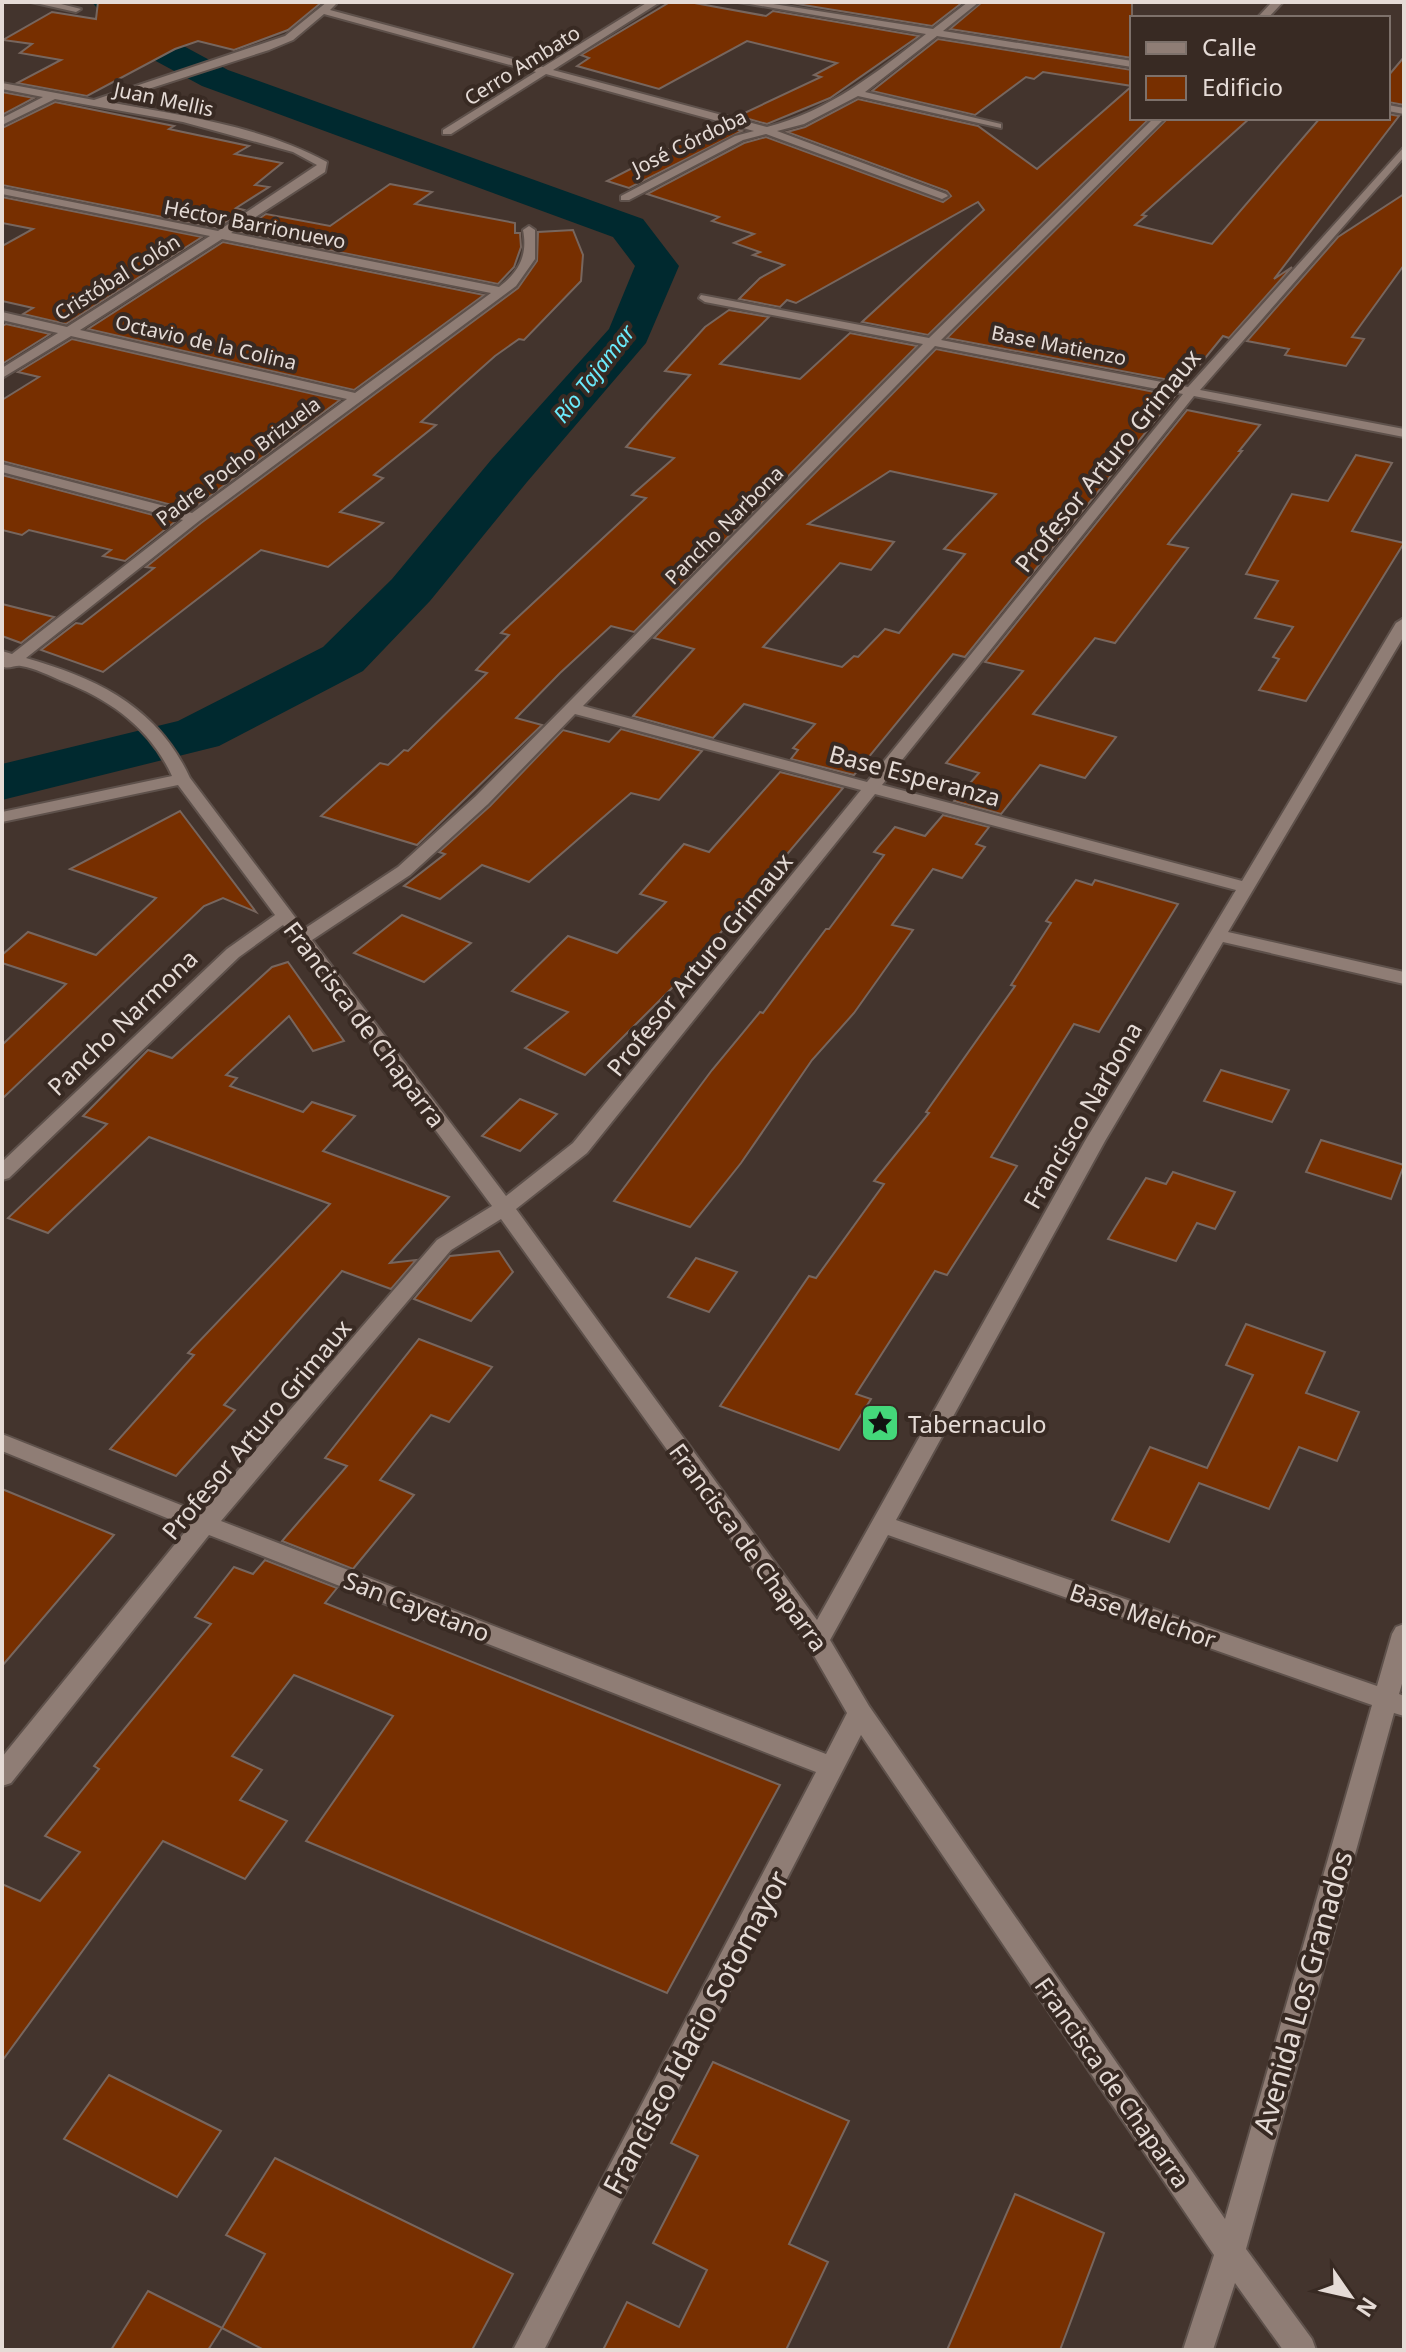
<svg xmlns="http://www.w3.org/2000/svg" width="1406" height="2352" viewBox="0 0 1406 2352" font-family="'Noto Sans',sans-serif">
  <rect width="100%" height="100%" fill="#43342d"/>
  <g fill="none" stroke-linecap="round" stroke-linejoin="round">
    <path fill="#00292f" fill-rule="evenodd" d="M 92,2 L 129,2 L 154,30 L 228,70 L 643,219 L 679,266 L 646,343 L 527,482 L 430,601 L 363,671 L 219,746 L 2,800 L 2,764 L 178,721 L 323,647 L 392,579 L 491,460 L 609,329 L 635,266 L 613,237 L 202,86 L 128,46 Z"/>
  </g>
  <g fill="#772f00" stroke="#77665e" stroke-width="2" fill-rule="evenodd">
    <path d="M 98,2 L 322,2 L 288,30 L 234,50 L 198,41 L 175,49 L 87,96 L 17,83 L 61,60 L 20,53 L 32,44 L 3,40 L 52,12 L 96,19 Z"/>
    <path d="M 670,2 L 689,2 L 766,16 L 773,11 L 919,36 L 830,98 L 767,124 L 738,116 L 821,77 L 814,75 L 837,63 L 747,41 L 659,89 L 577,66 L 589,58 L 581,55 Z"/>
    <path d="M 785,2 L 963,2 L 932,26 Z"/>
    <path d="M 982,2 L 1132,2 L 1132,58 L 950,29 Z"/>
    <path d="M 938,39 L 1132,70 L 1132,86 L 1043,72 L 1034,79 L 1026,77 L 975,115 L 872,91 Z"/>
    <path d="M 1404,57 L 1404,105 L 1388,102 L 1388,76 Z"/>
    <path d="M 1132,86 L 1132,118 L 1150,118 L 928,335 L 862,322 L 984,210 L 978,202 L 796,303 L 787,300 L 780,307 L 739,299 L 760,278 L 784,265 L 753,255 L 760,252 L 734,243 L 754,234 L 712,221 L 719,217 L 647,194 L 744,143 L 766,137 L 943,202 L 951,196 L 947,191 L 787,132 L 805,127 L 858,99 L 978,126 L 1037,169 Z"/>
    <path d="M 2,92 L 34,98 L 2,115 Z"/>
    <path d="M 55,102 L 174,126 L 169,129 L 249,146 L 235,154 L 282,163 L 255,185 L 269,187 L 236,208 L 244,210 L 217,228 L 2,185 L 2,128 Z"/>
    <path d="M 1388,114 L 1399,116 L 1274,279 L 1292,267 L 1229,338 L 1223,336 L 1185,383 L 947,338 L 1168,118 L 1250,118 L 1142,215 L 1146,216 L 1135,225 L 1212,244 L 1320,118 L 1388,118 Z"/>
    <path d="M 718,124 L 742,131 L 629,188 L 607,181 Z"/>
    <path d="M 390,184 L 432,192 L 415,204 L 515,223 L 515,233 L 520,233 L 521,247 L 514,267 L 498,284 L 239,232 L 266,214 L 330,226 Z"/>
    <path d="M 1404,194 L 1404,265 L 1352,337 L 1364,339 L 1346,366 L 1285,355 L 1289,349 L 1247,341 L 1338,237 Z"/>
    <path d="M 2,197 L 202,237 L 66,324 L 23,314 L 33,308 L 2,301 L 2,246 L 33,229 L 2,223 Z"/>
    <path d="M 573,230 L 583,255 L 581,281 L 524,340 L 519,339 L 495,356 L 421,422 L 436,425 L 374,475 L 383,478 L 340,512 L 383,523 L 328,567 L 261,550 L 103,672 L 41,650 L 76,623 L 82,624 L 154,568 L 146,567 L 201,523 L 518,288 L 537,261 L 538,232 Z"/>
    <path d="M 223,242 L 484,295 L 354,390 L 88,329 Z"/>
    <path d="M 729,310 L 769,317 L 720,364 L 800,379 L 850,333 L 917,346 L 634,632 L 611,626 L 560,673 L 516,718 L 542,725 L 417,845 L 321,816 L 380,763 L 388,765 L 404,750 L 408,751 L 487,673 L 476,670 L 509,635 L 501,633 L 646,498 L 632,495 L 674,458 L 626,447 L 690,375 L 665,371 L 705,327 Z"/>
    <path d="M 6,324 L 50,334 L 2,364 L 2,326 Z"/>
    <path d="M 72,339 L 340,400 L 191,510 L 2,461 L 2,400 L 39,377 L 18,372 Z"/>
    <path d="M 936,349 L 1175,396 L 965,657 L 953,654 L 854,775 L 791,759 L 798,750 L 793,748 L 815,724 L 744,704 L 713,738 L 633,716 L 694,649 L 654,638 ZM 890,471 L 996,494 L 944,549 L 965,554 L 899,633 L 885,629 L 858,657 L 854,656 L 842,667 L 763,647 L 840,563 L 871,570 L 894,542 L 808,524 Z"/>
    <path d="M 1187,410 L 1260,425 L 1239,451 L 1242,451 L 1168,544 L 1188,548 L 1115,643 L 1095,638 L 1033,714 L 1116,737 L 1085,778 L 1040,765 L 1001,814 L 954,801 L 979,773 L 946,763 L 1023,671 L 985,662 Z"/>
    <path d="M 1356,455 L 1392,463 L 1352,531 L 1404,543 L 1306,701 L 1259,690 L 1279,659 L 1273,657 L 1293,627 L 1255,618 L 1278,581 L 1246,574 L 1292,494 L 1328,501 Z"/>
    <path d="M 2,475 L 176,521 L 125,561 L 103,556 L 111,550 L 29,530 L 22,535 L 2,530 Z"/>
    <path d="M 2,604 L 54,617 L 21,643 L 2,636 Z"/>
    <path d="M 621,729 L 702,751 L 659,800 L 631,793 L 529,882 L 482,865 L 440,899 L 404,886 L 445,854 L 439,852 L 490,806 L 563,730 L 609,742 Z"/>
    <path d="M 780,772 L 843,788 L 684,976 L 585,1075 L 525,1048 L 568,1012 L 512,991 L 568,936 L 617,953 L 666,902 L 640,894 L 684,844 L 709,852 Z"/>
    <path d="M 180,811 L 256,912 L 223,898 L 204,906 L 2,1099 L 2,1045 L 66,984 L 2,963 L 2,955 L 28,932 L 96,955 L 156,898 L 70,869 Z"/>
    <path d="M 943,815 L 989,827 L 976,844 L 985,847 L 962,878 L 933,869 L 892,925 L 913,930 L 854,1013 L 812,1060 L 741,1163 L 690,1227 L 614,1201 L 712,1070 L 760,1012 L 763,1013 L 826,929 L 829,929 L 884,855 L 874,852 L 895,827 L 925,836 Z"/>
    <path d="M 1076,880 L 1092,885 L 1095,880 L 1178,904 L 1099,1032 L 1074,1024 L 991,1157 L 1017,1166 L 947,1275 L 935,1271 L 856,1394 L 871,1399 L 839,1450 L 720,1406 L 809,1276 L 816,1278 L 884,1184 L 874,1181 L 929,1113 L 926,1112 L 1015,986 L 1011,985 L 1051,923 L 1046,921 Z"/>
    <path d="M 402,915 L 471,943 L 424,982 L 354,953 Z"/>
    <path d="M 288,962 L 344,1041 L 313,1051 L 289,1016 L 226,1075 L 237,1078 L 230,1086 L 303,1112 L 312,1102 L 355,1116 L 323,1151 L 449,1197 L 390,1263 L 416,1260 L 391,1289 L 342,1271 L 224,1405 L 235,1410 L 176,1476 L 110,1449 L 194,1355 L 188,1353 L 330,1204 L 149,1137 L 48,1233 L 8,1218 L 107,1124 L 83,1116 L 148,1050 L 172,1058 L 272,967 Z"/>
    <path d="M 1221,1070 L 1289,1090 L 1272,1122 L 1204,1101 Z"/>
    <path d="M 520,1099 L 557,1114 L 520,1151 L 482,1136 Z"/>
    <path d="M 1321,1140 L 1404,1165 L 1391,1199 L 1306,1172 Z"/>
    <path d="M 1173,1172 L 1235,1192 L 1215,1229 L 1197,1223 L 1176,1261 L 1108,1239 L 1146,1178 L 1166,1184 Z"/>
    <path d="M 499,1251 L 513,1272 L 471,1321 L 414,1299 L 450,1256 Z"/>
    <path d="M 696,1258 L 737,1272 L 709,1312 L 668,1297 Z"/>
    <path d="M 1246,1324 L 1325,1352 L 1306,1393 L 1359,1412 L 1337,1461 L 1299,1447 L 1269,1509 L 1199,1483 L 1169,1542 L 1112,1520 L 1150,1447 L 1207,1468 L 1253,1375 L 1226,1365 Z"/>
    <path d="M 419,1339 L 492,1367 L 449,1422 L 431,1415 L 380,1480 L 414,1495 L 353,1569 L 282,1541 L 347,1466 L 325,1458 Z"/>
    <path d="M 2,1489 L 114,1535 L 2,1666 Z"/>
    <path d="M 265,1560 L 337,1588 L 325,1603 L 780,1785 L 667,1993 L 306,1841 L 393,1716 L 294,1675 L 232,1756 L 262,1770 L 240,1800 L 287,1821 L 245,1879 L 163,1841 L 2,2061 L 2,1884 L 40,1901 L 80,1852 L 45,1836 L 99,1769 L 94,1766 L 211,1624 L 195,1617 L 234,1567 L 253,1574 Z"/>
    <path d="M 713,2062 L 849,2121 L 789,2244 L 828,2262 L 786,2350 L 603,2350 L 627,2302 L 679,2327 L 707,2270 L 653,2243 L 698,2156 L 671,2143 Z"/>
    <path d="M 109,2075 L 221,2131 L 177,2197 L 64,2139 Z"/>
    <path d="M 275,2158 L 513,2274 L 472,2350 L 264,2350 L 222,2328 L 265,2254 L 226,2235 Z"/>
    <path d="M 1015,2194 L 1104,2233 L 1060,2350 L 947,2350 Z"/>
    <path d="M 148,2291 L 222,2328 L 208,2350 L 111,2350 Z"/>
  </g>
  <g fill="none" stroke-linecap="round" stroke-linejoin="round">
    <g stroke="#5e514b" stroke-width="4">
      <g id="minor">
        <path d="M 31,2 L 53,2 L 81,9 L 76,12 Z"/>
        <path d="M 327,2 L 336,4 L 330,10 L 543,67 L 648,2 L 660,2 L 553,70 L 767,127 C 829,111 876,73 926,34 L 738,2 L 761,2 L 933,29 L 968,2 L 979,2 L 943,31 L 1132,61 L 1132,67 L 937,36 L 865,92 L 1001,124 L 1001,128 L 858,96 L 804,124 L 777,131 L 946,194 L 948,196 L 942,199 L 766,134 L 743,140 L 629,200 L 621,200 L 621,196 L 735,136 L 754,131 L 546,74 L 451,134 L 443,134 L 443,130 L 536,72 L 324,14 L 293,40 L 269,50 L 108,102 C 180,115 261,126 327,162 L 325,172 L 231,233 L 499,287 C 519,272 528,255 523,230 L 529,226 L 535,230 L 535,259 L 516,286 L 199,521 L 26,658 C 99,679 157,707 190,778 L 304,929 L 398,867 L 476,796 L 923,344 L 705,302 L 699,298 L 701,295 L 929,338 L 1154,118 L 1165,118 L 941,340 L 1188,387 L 1404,147 L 1404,157 L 1200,390 L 1404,429 L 1404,437 L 1194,396 L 882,785 L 1242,881 L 1396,623 L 1404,618 L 1404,636 L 1228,932 L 1404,972 L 1404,984 L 1223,942 L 1105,1141 L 896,1520 L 1377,1686 L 1392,1634 L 1396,1627 L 1404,1624 L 1404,1677 L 1399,1694 L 1404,1696 L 1404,1716 L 1394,1713 L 1246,2249 L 1312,2339 L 1316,2350 L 1283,2350 L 1235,2283 L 1213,2350 L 1183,2350 L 1214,2255 L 861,1735 L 544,2350 L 513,2350 L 816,1772 L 209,1535 L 11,1783 L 2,1786 L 2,1757 L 189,1527 L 2,1451 L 2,1434 L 201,1513 L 437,1240 L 492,1206 L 283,925 L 239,957 L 9,1178 L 2,1180 L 2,1162 L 227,949 L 275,915 L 178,785 L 2,822 L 2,812 L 172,776 C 150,728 111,700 62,681 C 50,676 35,668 21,666 C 15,665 10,669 4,667 L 2,651 L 12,654 L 183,520 L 2,472 L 2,464 L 192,513 L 347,399 L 71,336 L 2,378 L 2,368 L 58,333 L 2,320 L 2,312 L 67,327 L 210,236 L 2,194 L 2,188 L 218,231 L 317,165 L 293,152 L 183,122 L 55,99 L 2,125 L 2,118 L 43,97 L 2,89 L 2,83 L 94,100 L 285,36 ZM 222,239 L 491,293 L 355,393 L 80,330 ZM 935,346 L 1183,394 L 867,782 L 583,706 ZM 575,714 L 861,790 L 573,1143 L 506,1196 L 312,940 L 410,875 L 488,804 ZM 875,794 L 1236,890 L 1085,1141 L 817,1620 L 516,1209 L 587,1153 ZM 501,1219 L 809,1647 L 847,1713 L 826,1754 L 221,1521 L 451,1250 ZM 888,1535 L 1372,1705 L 1225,2219 L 869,1706 L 830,1640 Z"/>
        <path d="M 1272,2 L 1283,2 L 1268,18 L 1257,18 Z"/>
        <path d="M 1388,105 L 1404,108 L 1404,114 L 1388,111 Z"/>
      </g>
    </g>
    <use href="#minor" fill="#8f7d75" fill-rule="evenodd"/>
  </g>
  <defs>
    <g id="sight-square" transform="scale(2)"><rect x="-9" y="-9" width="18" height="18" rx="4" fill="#44d77a" stroke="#382a23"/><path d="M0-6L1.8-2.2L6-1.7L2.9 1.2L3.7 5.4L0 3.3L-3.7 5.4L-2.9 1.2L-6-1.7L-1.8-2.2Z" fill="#111"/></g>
  </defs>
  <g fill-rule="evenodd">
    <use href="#sight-square" x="880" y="1423"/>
  </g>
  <g text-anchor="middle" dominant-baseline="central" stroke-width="8" stroke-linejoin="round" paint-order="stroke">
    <g font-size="20" fill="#e5dbd6" stroke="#382a23">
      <text transform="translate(522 65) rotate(-32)">Cerro Ambato</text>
      <text transform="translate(164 99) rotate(12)">Juan Mellis</text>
      <text transform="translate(689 142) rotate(-26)">José Córdoba</text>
      <text transform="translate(255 224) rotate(11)">Héctor Barrionuevo</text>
      <text transform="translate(117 277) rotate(-32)">Cristóbal Colón</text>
      <text transform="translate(206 342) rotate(13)">Octavio de la Colina</text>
      <text transform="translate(1059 345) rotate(11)">Base Matienzo</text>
      <text transform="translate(238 461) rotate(-37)">Padre Pocho Brizuela</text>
      <text transform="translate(724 525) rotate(-45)">Pancho Narbona</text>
    </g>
    <g font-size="22" font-style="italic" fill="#6bebfc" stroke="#382a23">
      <text transform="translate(593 373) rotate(-52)">Río Tajamar</text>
    </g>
    <g font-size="24" fill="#e5dbd6" stroke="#382a23">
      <text transform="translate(1107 460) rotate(-51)">Profesor Arturo Grimaux</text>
      <text transform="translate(915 775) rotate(15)">Base Esperanza</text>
      <text transform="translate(699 964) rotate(-51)">Profesor Arturo Grimaux</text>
      <text transform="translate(122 1022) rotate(-44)">Pancho Narmona</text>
      <text transform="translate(365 1024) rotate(53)">Francisca de Chaparra</text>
      <text transform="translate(1082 1115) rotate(-60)">Francisco Narbona</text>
      <text transform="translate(256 1429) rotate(-50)">Profesor Arturo Grimaux</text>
      <text transform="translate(749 1547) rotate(54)">Francisca de Chaparra</text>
      <text transform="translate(417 1606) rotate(21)">San Cayetano</text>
      <text transform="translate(1143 1615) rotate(19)">Base Melchor</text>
      <text transform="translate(1113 2082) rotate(55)">Francisca de Chaparra</text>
    </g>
    <g font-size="24" fill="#e5dbd6" stroke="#382a23" text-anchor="start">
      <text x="908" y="1423">Tabernaculo</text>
    </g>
    <g font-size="28" fill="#e5dbd6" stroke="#382a23">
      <text transform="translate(1302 1992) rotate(-74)">Avenida Los Granados</text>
      <text transform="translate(695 2032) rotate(-62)">Francisco Idacio Sotomayor</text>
    </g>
  </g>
  <rect width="1406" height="2352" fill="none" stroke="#e5dbd6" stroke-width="8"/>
  <rect x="1130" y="16" width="260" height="104" fill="#382a23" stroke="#7d716b" stroke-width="2"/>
  <rect x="1146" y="42" width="40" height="12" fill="#8f7d75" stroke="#7d716b" stroke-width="2"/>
  <text x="1202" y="56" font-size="24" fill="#e5dbd6">Calle</text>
  <rect x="1146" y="76" width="40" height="24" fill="#772f00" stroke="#7d716b" stroke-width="2"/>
  <text x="1202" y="96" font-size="24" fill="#e5dbd6">Edificio</text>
  <g transform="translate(1350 2296) rotate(124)" stroke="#382a23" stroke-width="6" paint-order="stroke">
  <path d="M0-6L14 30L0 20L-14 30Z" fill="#e5dbd6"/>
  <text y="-12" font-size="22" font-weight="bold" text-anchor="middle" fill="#e5dbd6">N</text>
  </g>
</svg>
